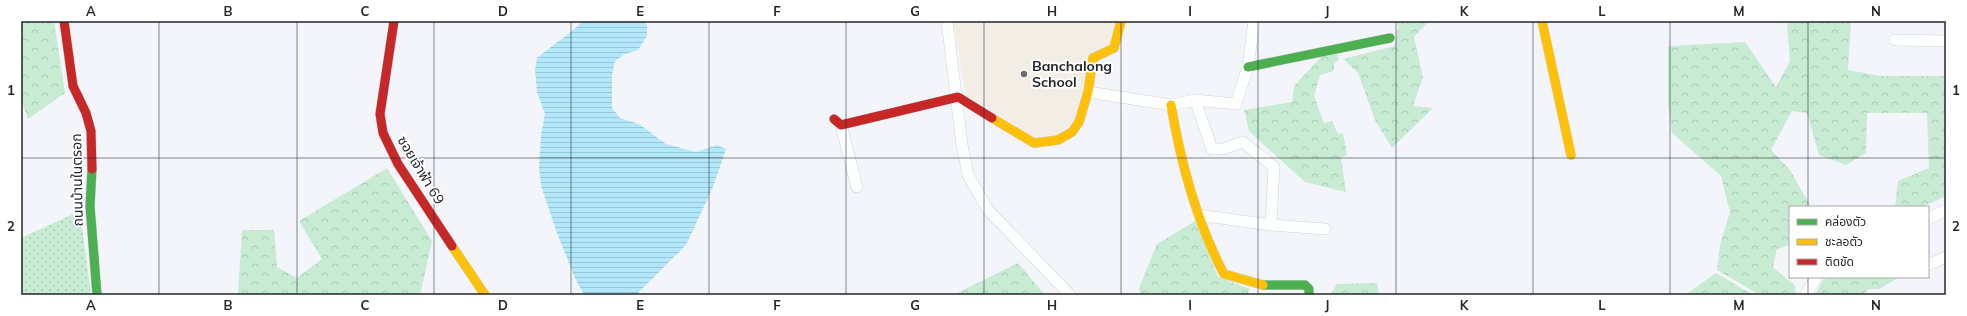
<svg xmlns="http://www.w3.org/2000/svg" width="1967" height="316" viewBox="0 0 1967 316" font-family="Mulish,'Noto Sans Thai',sans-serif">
  <defs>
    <pattern id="grass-dots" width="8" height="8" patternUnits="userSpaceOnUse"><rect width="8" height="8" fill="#c8ebd3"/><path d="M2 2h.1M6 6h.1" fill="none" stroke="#acc9b5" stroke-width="1.8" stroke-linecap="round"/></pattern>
    <pattern id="forest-crowns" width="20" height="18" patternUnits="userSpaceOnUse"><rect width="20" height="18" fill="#c8ebd3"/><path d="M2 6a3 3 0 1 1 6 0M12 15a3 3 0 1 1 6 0" fill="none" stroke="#acc9b5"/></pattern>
    <pattern id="water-rules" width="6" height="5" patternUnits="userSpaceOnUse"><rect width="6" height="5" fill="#b3e8fb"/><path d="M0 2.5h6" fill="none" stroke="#9ac7d7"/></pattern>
  </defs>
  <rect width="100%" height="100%" fill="#f3f5fa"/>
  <path fill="#f3eee5" d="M 953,21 L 1117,21 L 1111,44 L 1090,54 L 1074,121 L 1059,134 L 1035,137 L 966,95 Z"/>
  <path fill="url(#grass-dots)" d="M 80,211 L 91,295 L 21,295 L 21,238 Z"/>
  <g fill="url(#forest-crowns)">
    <path d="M 21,21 L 54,21 L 65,93 L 28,119 L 21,100 Z"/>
    <path d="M 1396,21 L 1429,21 L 1414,37 L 1423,77 L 1413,106 L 1433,108 L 1392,148 L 1375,120 L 1358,73 L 1343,59 L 1395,46 L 1398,26 Z"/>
    <path d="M 1792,21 L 1851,21 L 1848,70 L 1880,76 L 1946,76 L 1946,196 L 1922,207 L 1895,207 L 1898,181 L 1929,168 L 1927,113 L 1867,113 L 1866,153 L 1846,165 L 1819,155 L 1807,113 L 1792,111 L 1771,150 L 1790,170 L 1811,207 L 1790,207 L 1790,245 L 1777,249 L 1773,267 L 1795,286 L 1796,295 L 1760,295 L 1717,270 L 1720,245 L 1730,212 L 1721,176 L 1672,133 L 1668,105 L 1668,46 L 1745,42 L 1776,87 L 1790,61 L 1787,25 Z"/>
    <path d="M 1337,53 L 1339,59 L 1334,64 L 1334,71 L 1320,75 L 1314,96 L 1324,123 L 1332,121 L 1338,134 L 1343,133 L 1347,155 L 1341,157 L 1346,192 L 1305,182 L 1249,131 L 1244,110 L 1292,102 L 1294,86 L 1321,57 Z"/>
    <path d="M 387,168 L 432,241 L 420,295 L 238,294 L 242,230 L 274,230 L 277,267 L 297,278 L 322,259 L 299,221 Z"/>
    <path d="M 1195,221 L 1218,277 L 1250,289 L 1247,295 L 1140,295 L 1139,288 L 1157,244 Z"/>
    <path d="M 1018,263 L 1045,295 L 953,295 Z"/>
    <path d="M 1716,273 L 1753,295 L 1685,295 Z"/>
    <path d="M 1829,277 L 1900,277 L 1879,289 L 1869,289 L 1862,295 L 1815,295 L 1823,280 Z"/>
    <path d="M 1377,283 L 1379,295 L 1330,295 L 1337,284 Z"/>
  </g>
  <path fill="url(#water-rules)" d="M 583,21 L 643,21 L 647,25 L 647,36 L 638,50 L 625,54 L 615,61 L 612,76 L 612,108 L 620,118 L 639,124 L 666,144 L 696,152 L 717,145 L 726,149 L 713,187 L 686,245 L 636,295 L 584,295 L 575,278 L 557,233 L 541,186 L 539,168 L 541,135 L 545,114 L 537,92 L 535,70 L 537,58 C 552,45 569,35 583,21 Z"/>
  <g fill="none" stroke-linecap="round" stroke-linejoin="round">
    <g stroke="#d1d3d7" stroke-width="12">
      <g id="street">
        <path d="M 947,21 L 962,145 L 968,175 L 988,210 L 1070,295"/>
        <path d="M 1895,40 L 1946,41"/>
        <path d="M 1088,92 L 1171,105 L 1195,100 L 1236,104 L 1248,67 L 1254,21"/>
        <path d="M 1195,100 L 1212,149 L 1223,149 L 1243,142 L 1274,167 L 1271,225"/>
        <path d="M 841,125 L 857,187"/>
        <path d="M 1199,215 L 1271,225 L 1325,229"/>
        <path d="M 1928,219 L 1946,210"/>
        <path d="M 1928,265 L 1946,257"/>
        <path d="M 1805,295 L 1817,277"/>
      </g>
    </g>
    <g stroke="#d1d3d7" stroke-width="10">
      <g id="fast">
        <path d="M 1248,67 L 1390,38"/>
        <path d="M 92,169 L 90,206 L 97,295"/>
        <path d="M 1263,285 L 1305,285 L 1309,289 L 1309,295"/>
      </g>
    </g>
    <g stroke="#d1d3d7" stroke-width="10">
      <g id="slow">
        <path d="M 1542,21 L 1571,155"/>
        <path d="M 1171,105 C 1181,164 1196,221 1224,274 L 1263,285"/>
        <path d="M 992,118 L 1034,143 L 1058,140 L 1072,132 L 1079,122 L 1088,92 L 1093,58 L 1114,48 L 1121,21"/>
        <path d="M 452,246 L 485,295"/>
      </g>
    </g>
    <g stroke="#d1d3d7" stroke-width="10">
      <g id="jam">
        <path d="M 64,21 L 73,86 L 86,113 L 91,131 L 92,169"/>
        <path d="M 394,21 L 380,114 L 383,133 L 398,164 L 452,246"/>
        <path d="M 834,119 L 841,125 L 958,97 L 992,118"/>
      </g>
    </g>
    <use href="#street" stroke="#fdfefe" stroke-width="11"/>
    <use href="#fast" stroke="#4caf50" stroke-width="9"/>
    <use href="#slow" stroke="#ffc107" stroke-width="9"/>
    <use href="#jam" stroke="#c62828" stroke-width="9"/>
  </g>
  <path fill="none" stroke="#23262a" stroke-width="1" stroke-opacity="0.55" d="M 159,21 L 159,295M 297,21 L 297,295M 434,21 L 434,295M 571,21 L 571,295M 709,21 L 709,295M 846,21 L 846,295M 984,21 L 984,295M 1121,21 L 1121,295M 1258,21 L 1258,295M 1396,21 L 1396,295M 1533,21 L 1533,295M 1670,21 L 1670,295M 1808,21 L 1808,207M 21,158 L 1946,158M 1808,277 L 1808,295"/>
  <circle fill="#6c6e73" stroke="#fff" stroke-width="1.5" cx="1024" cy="74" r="4"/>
  <g text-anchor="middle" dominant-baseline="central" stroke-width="3.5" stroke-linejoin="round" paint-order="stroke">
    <g font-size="14" font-weight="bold" fill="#23262a" stroke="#fff" text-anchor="start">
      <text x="1032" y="66">Banchalong<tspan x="1032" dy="16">School</tspan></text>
    </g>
    <g font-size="14" fill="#23262a" stroke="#fff">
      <text transform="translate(421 170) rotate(59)">ซอยเจ้าฟ้า 69</text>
      <text transform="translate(77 180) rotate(-91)">ถนนบ้านในตรอก</text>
    </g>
  </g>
  <rect width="1967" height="316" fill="none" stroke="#ffffff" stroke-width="44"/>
  <rect x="1789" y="206" width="140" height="72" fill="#ffffff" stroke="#a7a8aa"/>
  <rect x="1797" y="219" width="20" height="6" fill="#4caf50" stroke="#a7a8aa"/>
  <text x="1825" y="226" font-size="12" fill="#23262a">คล่องตัว</text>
  <rect x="1797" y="239" width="20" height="6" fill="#ffc107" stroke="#a7a8aa"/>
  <text x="1825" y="246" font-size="12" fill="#23262a">ชะลอตัว</text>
  <rect x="1797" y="259" width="20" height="6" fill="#c62828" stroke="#a7a8aa"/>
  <text x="1825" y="266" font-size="12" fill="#23262a">ติดขัด</text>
  <rect x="22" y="22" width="1923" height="272" fill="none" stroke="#23262a" stroke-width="1.5"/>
  <g font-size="13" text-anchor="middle" font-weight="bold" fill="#23262a">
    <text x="91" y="16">A</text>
    <text x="228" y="16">B</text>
    <text x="365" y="16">C</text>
    <text x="503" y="16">D</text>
    <text x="640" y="16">E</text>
    <text x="777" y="16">F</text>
    <text x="915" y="16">G</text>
    <text x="1052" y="16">H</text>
    <text x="1190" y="16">I</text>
    <text x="1327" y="16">J</text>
    <text x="1464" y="16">K</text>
    <text x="1602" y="16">L</text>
    <text x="1739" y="16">M</text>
    <text x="1876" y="16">N</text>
    <text x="11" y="95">1</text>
    <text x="1956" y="95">1</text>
    <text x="11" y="231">2</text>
    <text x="1956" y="231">2</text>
    <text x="91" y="310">A</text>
    <text x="228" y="310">B</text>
    <text x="365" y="310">C</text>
    <text x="503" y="310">D</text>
    <text x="640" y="310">E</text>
    <text x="777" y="310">F</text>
    <text x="915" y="310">G</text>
    <text x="1052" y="310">H</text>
    <text x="1190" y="310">I</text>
    <text x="1327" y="310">J</text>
    <text x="1464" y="310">K</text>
    <text x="1602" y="310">L</text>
    <text x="1739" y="310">M</text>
    <text x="1876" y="310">N</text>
  </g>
</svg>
